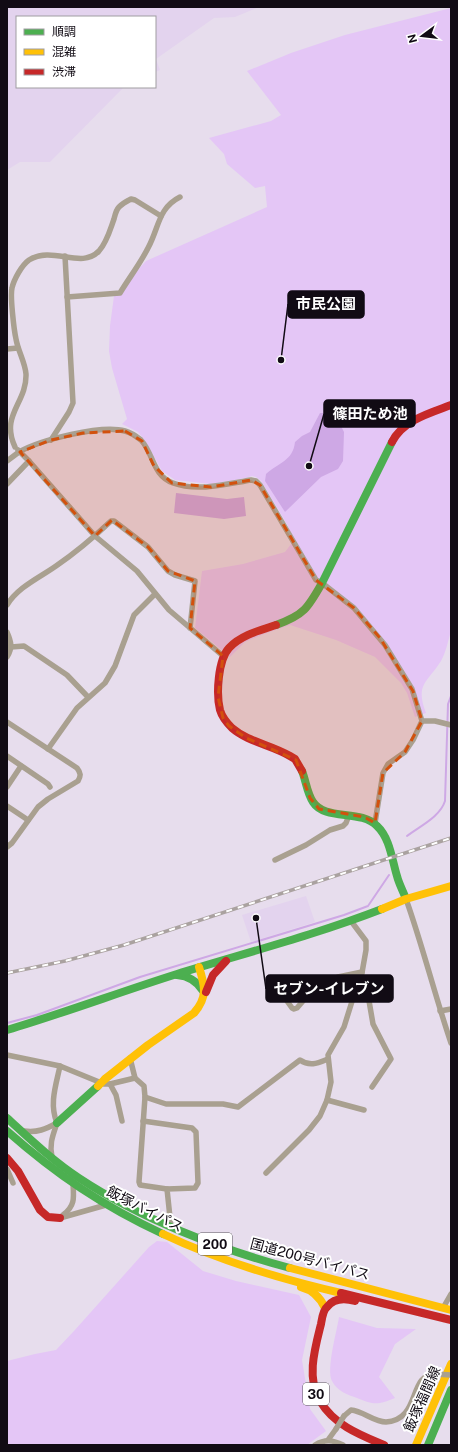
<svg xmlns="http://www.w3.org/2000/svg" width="458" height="1452" viewBox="0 0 458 1452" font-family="'Public Sans','Noto Sans JP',sans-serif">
  <rect width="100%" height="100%" fill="#e7dded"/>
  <g fill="#e3d3ee">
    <path d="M 7,7 L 259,7 L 235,17 L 214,18 L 156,59 L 160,70 L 155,72 L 155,17 L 17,17 L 17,87 L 124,87 L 50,162 L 20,162 L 7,170 Z"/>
    <path d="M 306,896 L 315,922 L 251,942 L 242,915 Z"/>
  </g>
  <g fill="#e4c6f6">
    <path d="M 451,8 L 451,631 C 448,641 446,652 441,661 C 427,683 415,684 426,713 L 415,717 L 407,693 L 401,683 L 375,657 L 336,640 L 290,625 L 264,634 L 245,642 L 230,657 L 195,628 L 202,571 L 243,564 L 285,552 L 291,544 L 288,526 L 261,481 L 256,477 L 252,476 L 246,478 L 211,484 L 175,480 L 162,471 L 146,442 L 138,432 L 122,424 L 127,419 L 112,368 L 109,351 L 110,326 L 114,296 L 146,261 L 267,207 L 265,186 L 255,188 L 227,164 L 224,154 L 209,138 L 271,121 L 281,115 L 247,71 L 291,53 L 345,35 Z"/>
    <path d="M 157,1241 L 167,1242 L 203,1271 L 236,1281 L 299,1295 L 311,1317 L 302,1360 L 310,1409 L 326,1431 L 307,1445 L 7,1445 L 7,1361 L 35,1354 L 56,1350 L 74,1331 L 149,1247 Z"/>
    <path d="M 339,1317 L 377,1328 L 416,1329 L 395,1344 L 379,1377 L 395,1398 C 378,1405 374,1405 357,1398 C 348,1395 337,1391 332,1381 C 326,1369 337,1331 339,1317 Z"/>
  </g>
  <g fill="#cea8e5">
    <path d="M 320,413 L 330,413 L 337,418 L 344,432 L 343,461 L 338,469 L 321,477 L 285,512 L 265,481 L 266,474 C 278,463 293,461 295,442 L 302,436 L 310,432 Z"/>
    <path d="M 176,493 L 227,499 L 244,497 L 246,516 L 224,519 L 174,513 Z"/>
  </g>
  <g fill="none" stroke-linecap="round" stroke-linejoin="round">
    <g stroke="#cea8e5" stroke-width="2">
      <path d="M 407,836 C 420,826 440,817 445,801 L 448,704 L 451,696"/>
      <path d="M 7,1023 L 37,1015 L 140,977 L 344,915 L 368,906 L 389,875"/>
    </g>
    <g stroke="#a9a090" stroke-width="5.5">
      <path d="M 67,297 L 120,293 C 129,278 140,264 148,248 C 159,228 158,208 180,197"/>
      <path d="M 7,349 L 18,348"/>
      <path d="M 51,440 L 69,412 L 73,403 L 65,256"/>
      <path d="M 15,447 C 0,415 27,403 26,374 C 25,362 18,351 16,339 C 14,330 10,296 12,288 C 14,279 22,265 29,260 C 53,245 81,270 99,251 C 107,242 110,230 114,219 C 115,215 116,210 119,207 C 122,204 127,201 131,199 L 135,200 L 161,216"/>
      <path d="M 18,450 L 29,461 L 95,536 L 137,571 L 169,610 L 223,656"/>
      <path d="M 7,461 C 11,458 15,455 19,452 C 40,440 102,424 125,431 C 132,433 136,436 141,440 C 154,454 152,475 173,483 C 197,492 227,484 251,480 L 256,481 L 260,485 L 316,580 L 322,583 L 354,608 L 385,645 L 412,689 L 422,721 L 413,740 L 405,752 L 388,764 L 383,773 L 375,823"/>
      <path d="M 7,484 L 29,461"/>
      <path d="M 7,605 C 18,587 39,578 56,566 C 75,553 94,537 111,521 L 114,521 L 148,547 L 168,571 L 175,575 L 195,581 L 190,628"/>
      <path d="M 7,632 C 11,641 13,648 7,657"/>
      <path d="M 11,647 L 24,646 L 67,675 L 88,697"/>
      <path d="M 422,721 L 435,721 L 451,725"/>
      <path d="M 7,722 L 77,768 C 81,773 81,776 78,781 L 48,799 L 38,807 L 12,843 L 7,847"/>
      <path d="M 48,749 L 77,708 L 105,683 L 115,666 L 134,615 L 155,594"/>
      <path d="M 7,756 L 48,784 L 50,787"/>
      <path d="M 7,787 L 21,766"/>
      <path d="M 7,806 L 28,820"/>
      <path d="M 275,860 L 306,845 L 330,830 L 343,826 L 346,823 L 349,815"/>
      <path d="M 406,899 C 423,947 435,996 451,1043"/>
      <path d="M 351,921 L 366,941 L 366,950 L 360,984 L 368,995 L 373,1024 L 391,1059 L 372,1087"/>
      <path d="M 287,1001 L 292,1008 L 294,1009 L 297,1008 L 315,987 L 338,977 L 362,972"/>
      <path d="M 440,1011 L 451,1009"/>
      <path d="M 7,1055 L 60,1066 L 104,1084 L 110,1084 L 135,1078"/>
      <path d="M 130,1058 L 135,1078 L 144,1086 L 145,1097 L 139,1182 L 140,1185 L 167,1189"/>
      <path d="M 110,1084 L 116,1095 L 122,1121"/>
      <path d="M 145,1097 L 166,1104 L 223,1104 L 238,1107 L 300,1060 C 310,1067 318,1063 328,1059"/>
      <path d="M 327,1100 L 364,1110"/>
      <path d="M 143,1121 L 192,1128 L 196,1132 L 198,1183 L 195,1188 L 167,1189 L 171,1227"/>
      <path d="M 24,1131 C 37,1133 46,1129 57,1123"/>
      <path d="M 52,1157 C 49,1144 53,1135 57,1123 C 49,1104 56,1085 60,1066"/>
      <path d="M 7,1169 L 13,1183"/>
      <path d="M 266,1173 L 309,1130 L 320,1116 L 327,1100 L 331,1082 L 328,1055 L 344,1027 L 354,995 L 360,984"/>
      <path d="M 63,1215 C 75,1206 74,1198 73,1184"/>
      <path d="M 60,1218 L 106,1205"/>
      <path d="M 443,1308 L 451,1294"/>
      <path d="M 344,1416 L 351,1410 C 363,1411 374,1422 386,1422 C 421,1420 408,1374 435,1374"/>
      <path d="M 328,1440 L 336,1429"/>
      <path d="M 315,1445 C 325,1439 333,1440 343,1445"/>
    </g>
    <g stroke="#4caf50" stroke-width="8">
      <path d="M 276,625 C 304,615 308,608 322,583 L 392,442"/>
      <path d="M 302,771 C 306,781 307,793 313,802 C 325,821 361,809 377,826 C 390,838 392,860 397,876 C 399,884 403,891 406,899"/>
      <path d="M 177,975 C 189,976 197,981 203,991"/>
      <path d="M 7,1030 C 64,1013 120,992 177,974 C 245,953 315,935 382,909"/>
      <path d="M 7,1118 C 30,1139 53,1161 79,1178 C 141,1219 219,1249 290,1268"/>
      <path d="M 57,1123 L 98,1086"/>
      <path d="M 7,1131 C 57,1175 103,1206 163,1234"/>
      <path d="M 428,1445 L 451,1390"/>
    </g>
    <g stroke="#ffc107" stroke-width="8">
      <path d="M 382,909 L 406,899 L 451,886"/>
      <path d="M 105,1079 L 148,1045 L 194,1013 C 208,997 205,986 199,967"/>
      <path d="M 163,1234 C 220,1261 280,1279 341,1293"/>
      <path d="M 290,1268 L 451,1310"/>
      <path d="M 301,1287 C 313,1290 320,1297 325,1308"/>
      <path d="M 416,1445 L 451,1364"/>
    </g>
    <g stroke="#c62828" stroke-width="8">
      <path d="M 392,442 C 403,420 430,413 451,405"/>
      <path d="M 276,625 C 261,630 241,635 229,648 C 218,660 216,694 220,710 C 222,717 227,723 232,728 C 248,742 272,745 290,756 L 295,759 L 302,771"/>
      <path d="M 206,992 L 213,975 L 226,961"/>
      <path d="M 7,1158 L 18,1171 L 40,1210 L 48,1217 L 60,1218"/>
      <path d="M 341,1293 L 451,1320"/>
      <path d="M 355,1301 C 345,1298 334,1298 327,1307 C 323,1310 322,1318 321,1324 C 315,1348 306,1378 320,1401 C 334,1425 360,1435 384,1445"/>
    </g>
    <g stroke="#aaa2a0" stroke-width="3.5">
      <path id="rail" d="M 7,973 L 65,961 L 124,945 L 451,838"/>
    </g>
    <use href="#rail" stroke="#fff" stroke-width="2" stroke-dasharray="6" stroke-linecap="butt"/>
    <g stroke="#a9a090" stroke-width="5.5">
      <path d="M 435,1374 L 451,1375"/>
      <path d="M 336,1429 L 344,1416"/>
    </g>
    <path stroke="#ffc107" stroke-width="8" d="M 98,1086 L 105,1079"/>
  </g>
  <path fill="#d2510d" fill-opacity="0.2" stroke="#d2510d" stroke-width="3" stroke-dasharray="8 5" stroke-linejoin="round" d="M 125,431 L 142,441 L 154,466 L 172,483 L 211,487 L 251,480 L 260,485 L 316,580 L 354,608 L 380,638 L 413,691 L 422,721 L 405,752 L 383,773 L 375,823 L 364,817 L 319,809 L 310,798 L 296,760 L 246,738 L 229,726 L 223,718 L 218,697 L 223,656 L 190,628 L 195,581 L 168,571 L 148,547 L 112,520 L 95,536 L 20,452 L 51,440 L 83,433 Z"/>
  <g text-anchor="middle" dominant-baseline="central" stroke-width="4" stroke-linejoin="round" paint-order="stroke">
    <g fill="#fff" stroke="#58545a" stroke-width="1">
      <rect x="198" y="1233" width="34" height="22" rx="3"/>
      <rect x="303" y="1383" width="26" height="22" rx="3"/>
    </g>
    <g font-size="13" font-weight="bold" fill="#110b14">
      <text x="215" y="1244">200</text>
      <text x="316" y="1394">30</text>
    </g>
    <g font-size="14" fill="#110b14" stroke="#fff">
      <text transform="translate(145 1209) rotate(27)">飯塚バイパス</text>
      <text transform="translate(310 1259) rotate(15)">国道200号バイパス</text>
      <text transform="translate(422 1399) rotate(-66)">飯塚福間線</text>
    </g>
  </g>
  <path fill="none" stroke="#110b14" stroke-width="1.5" d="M281 360L288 304M309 466L324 414M256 918L266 989"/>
  <g fill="#110b14" stroke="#fff" stroke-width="1.5">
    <circle cx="281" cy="360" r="4"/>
    <circle cx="309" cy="466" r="4"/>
    <circle cx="256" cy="918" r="4"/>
  </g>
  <g fill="#110b14" stroke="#110b14" stroke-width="1.5">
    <rect x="288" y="291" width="76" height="27" rx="4"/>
    <rect x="324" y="400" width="91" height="27" rx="4"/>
    <rect x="266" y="975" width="127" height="27" rx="4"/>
  </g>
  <g font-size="15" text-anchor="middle" font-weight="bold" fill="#fff">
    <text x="326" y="309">市民公園</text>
    <text x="370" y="419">篠田ため池</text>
    <text x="329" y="994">セブン-イレブン</text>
  </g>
  <rect width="458" height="1452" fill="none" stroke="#110b14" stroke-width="16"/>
  <rect x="16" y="16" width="140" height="72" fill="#ffffff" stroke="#a09da1"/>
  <rect x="24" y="29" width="20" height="6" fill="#4caf50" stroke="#a09da1"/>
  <text x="52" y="36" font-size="12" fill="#110b14">順調</text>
  <rect x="24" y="49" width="20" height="6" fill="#ffc107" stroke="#a09da1"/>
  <text x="52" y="56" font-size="12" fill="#110b14">混雑</text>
  <rect x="24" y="69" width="20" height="6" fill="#c62828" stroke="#a09da1"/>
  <text x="52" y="76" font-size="12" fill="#110b14">渋滞</text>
  <g transform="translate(422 36) rotate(255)" stroke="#ffffff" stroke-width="3" paint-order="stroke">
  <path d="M0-3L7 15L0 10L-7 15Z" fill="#110b14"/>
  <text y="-6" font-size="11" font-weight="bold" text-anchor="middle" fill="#110b14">N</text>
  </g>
</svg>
